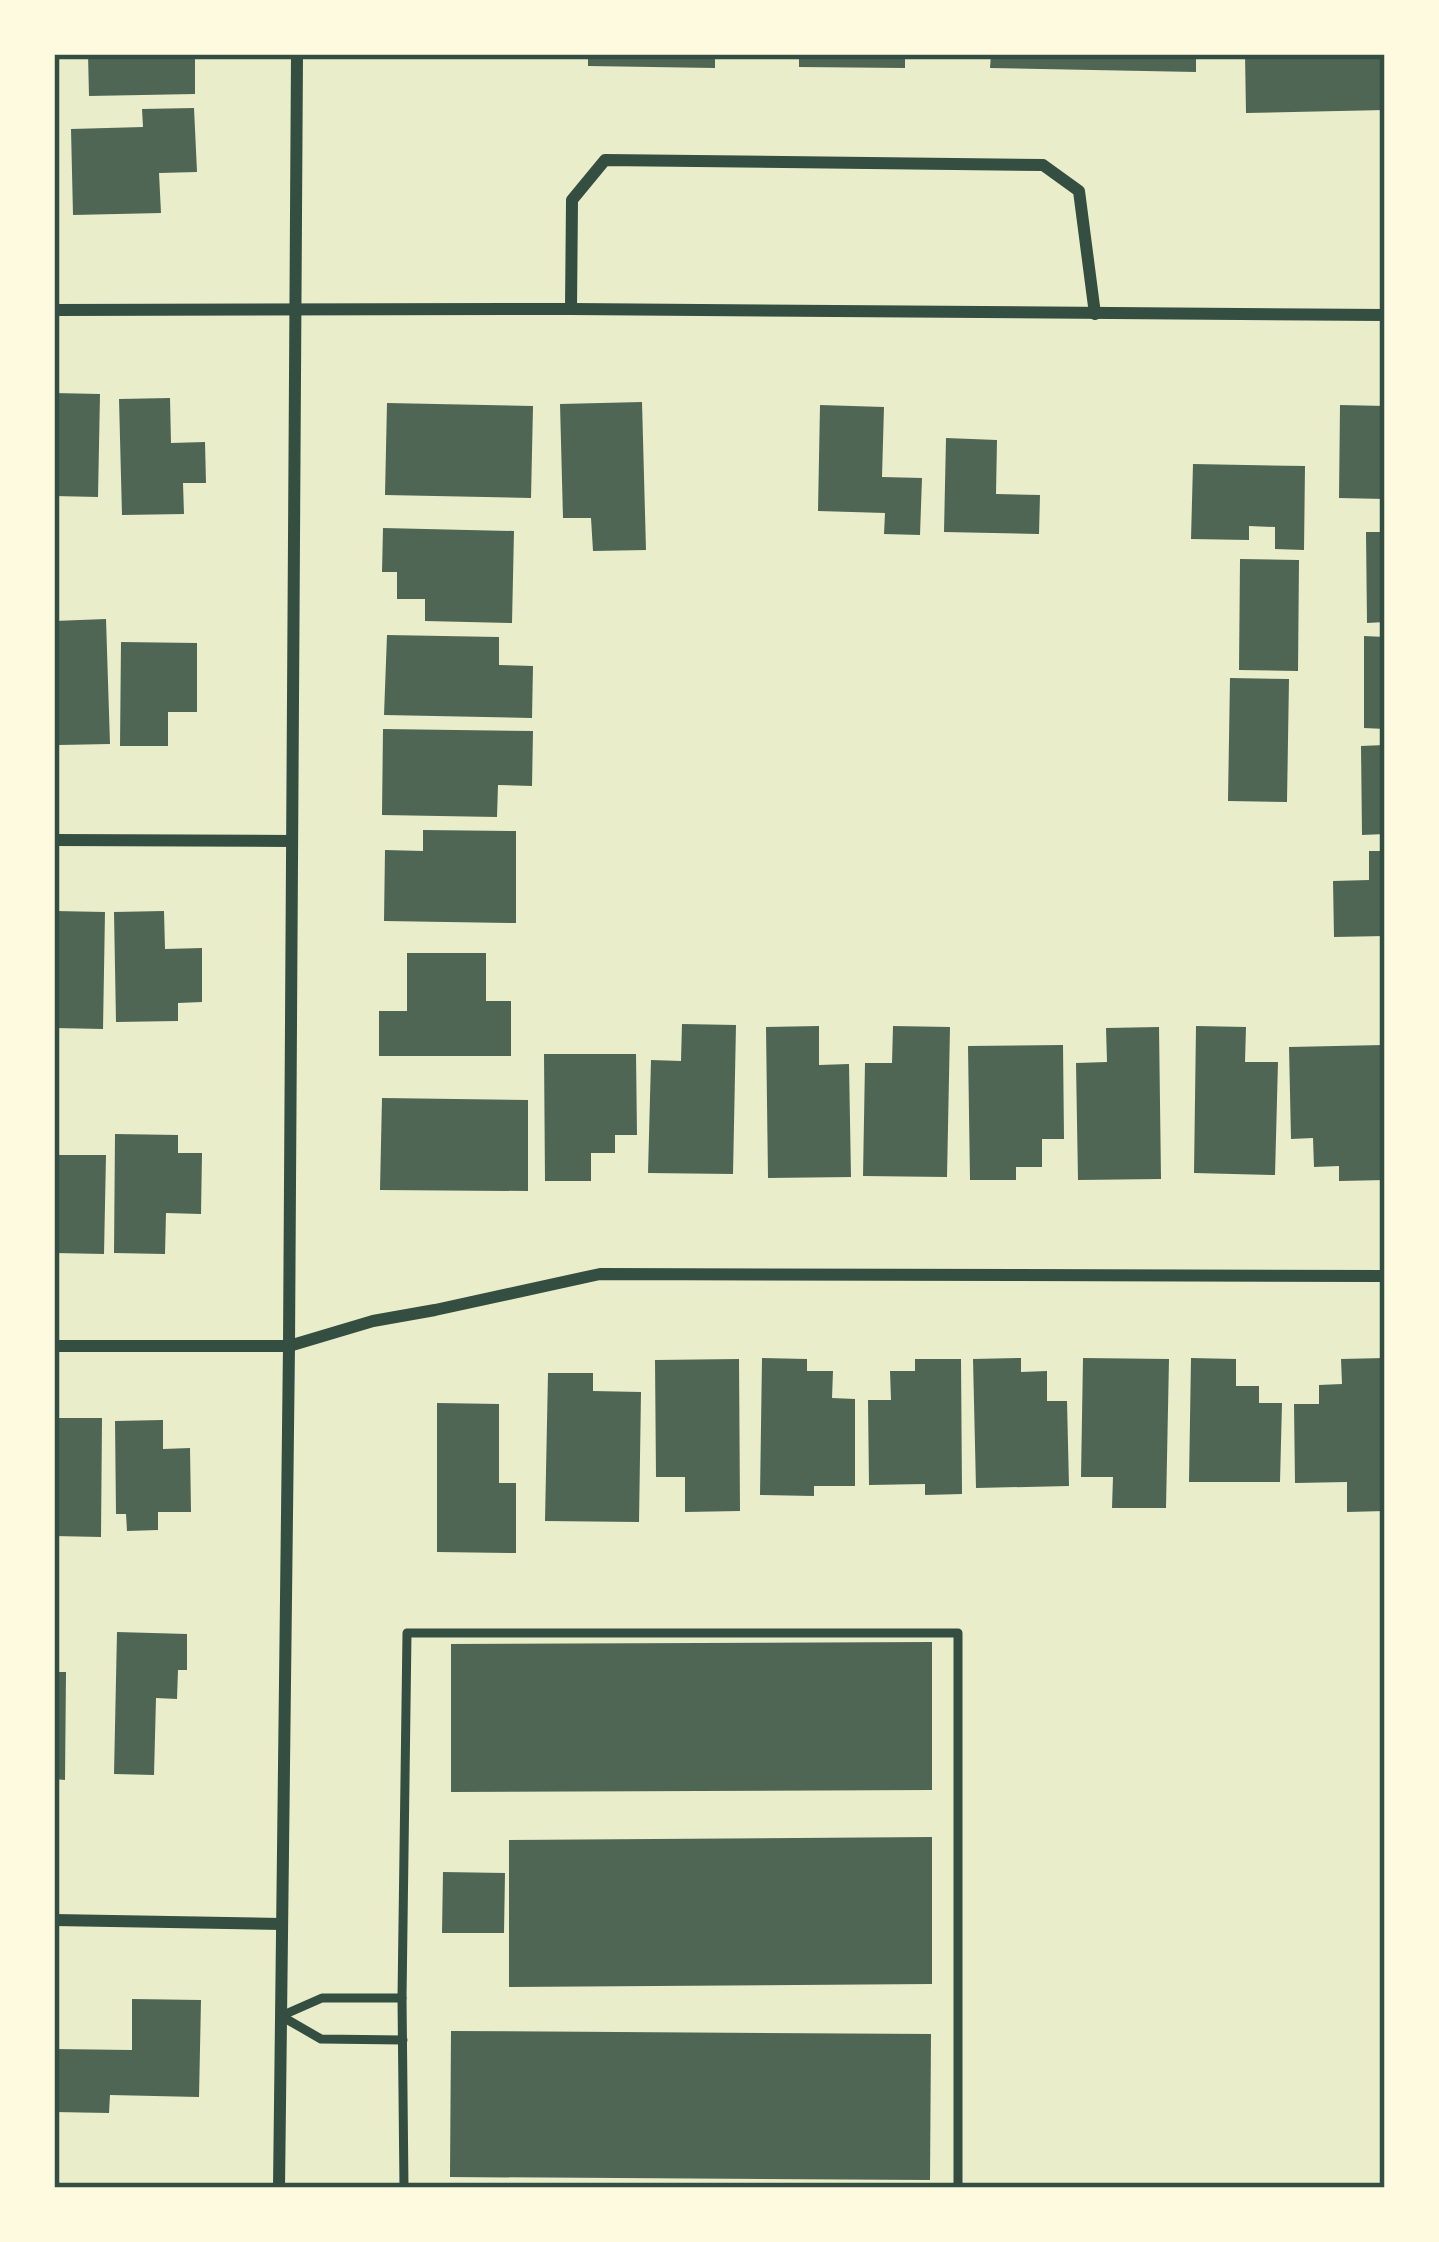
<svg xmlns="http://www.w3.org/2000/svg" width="1439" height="2242" viewBox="0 0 1439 2242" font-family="'Work Sans',sans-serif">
  <rect width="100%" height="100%" fill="#e9edc9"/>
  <g fill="#4f6655">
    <path d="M 88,54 L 195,54 L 195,94 L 89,96 Z"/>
    <path d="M 588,54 L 715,54 L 715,68 L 588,66 Z"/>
    <path d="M 799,54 L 905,54 L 905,68 L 799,67 Z"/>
    <path d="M 991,54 L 1196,54 L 1196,72 L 990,68 Z"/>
    <path d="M 1245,54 L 1385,54 L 1385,110 L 1246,113 Z"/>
    <path d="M 194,108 L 197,172 L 159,173 L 161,213 L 73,215 L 71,129 L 143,127 L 142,109 Z"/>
    <path d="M 54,393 L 100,394 L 98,497 L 54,496 Z"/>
    <path d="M 170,398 L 171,443 L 205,442 L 206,483 L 183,483 L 184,514 L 122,515 L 119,399 Z"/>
    <path d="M 642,402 L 646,550 L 593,551 L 591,518 L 563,518 L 560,404 Z"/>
    <path d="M 387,403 L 533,406 L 531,498 L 385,495 Z"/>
    <path d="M 820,405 L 884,407 L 882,477 L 922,478 L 920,535 L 884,534 L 885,513 L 818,511 Z"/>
    <path d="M 1340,405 L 1385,406 L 1385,499 L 1339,498 Z"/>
    <path d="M 946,438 L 997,440 L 996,494 L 1040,495 L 1039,534 L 944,532 Z"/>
    <path d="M 1193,464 L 1305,466 L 1304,550 L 1275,549 L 1275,527 L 1249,526 L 1249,540 L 1191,539 Z"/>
    <path d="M 383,528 L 514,531 L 512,623 L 425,621 L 425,599 L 397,599 L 397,572 L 382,572 Z"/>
    <path d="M 1366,532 L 1385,532 L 1385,622 L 1367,623 Z"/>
    <path d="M 1240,559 L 1299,560 L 1298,671 L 1239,670 Z"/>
    <path d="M 106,619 L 110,744 L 59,745 L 58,705 L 54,705 L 54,621 Z"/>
    <path d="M 387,635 L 499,637 L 499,665 L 533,666 L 532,718 L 384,715 Z"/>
    <path d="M 1364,636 L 1385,637 L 1385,729 L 1364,728 Z"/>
    <path d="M 121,642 L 197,643 L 197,712 L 168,712 L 168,746 L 120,746 Z"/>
    <path d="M 1230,678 L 1289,679 L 1287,802 L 1228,801 Z"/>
    <path d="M 383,729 L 533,731 L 532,786 L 498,785 L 497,817 L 382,815 Z"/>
    <path d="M 1385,745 L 1385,834 L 1362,835 L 1361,746 Z"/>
    <path d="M 423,830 L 516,831 L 516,923 L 384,921 L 385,850 L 423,851 Z"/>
    <path d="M 1369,851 L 1385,851 L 1385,936 L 1334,937 L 1333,881 L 1369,880 Z"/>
    <path d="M 55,911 L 105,912 L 103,1029 L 54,1028 Z"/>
    <path d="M 164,911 L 165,949 L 202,948 L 202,1002 L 178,1003 L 178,1021 L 116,1022 L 114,912 Z"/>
    <path d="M 407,953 L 486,953 L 486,1001 L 511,1001 L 511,1056 L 379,1056 L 379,1011 L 407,1011 Z"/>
    <path d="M 682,1024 L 736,1025 L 733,1174 L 648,1173 L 651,1060 L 681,1061 Z"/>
    <path d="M 819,1026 L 819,1065 L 849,1064 L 851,1177 L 768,1178 L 766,1027 Z"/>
    <path d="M 893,1026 L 950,1027 L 947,1177 L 863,1176 L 865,1063 L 892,1063 Z"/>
    <path d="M 1196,1026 L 1246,1027 L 1245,1062 L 1278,1062 L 1275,1175 L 1194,1173 Z"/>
    <path d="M 1159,1027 L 1161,1179 L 1078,1180 L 1076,1063 L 1107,1062 L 1106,1028 Z"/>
    <path d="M 1063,1045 L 1064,1139 L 1042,1139 L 1042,1167 L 1016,1167 L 1016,1180 L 970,1180 L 968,1046 Z"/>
    <path d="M 1383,1045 L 1385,1180 L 1339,1181 L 1339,1166 L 1314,1167 L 1313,1138 L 1291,1139 L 1289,1047 Z"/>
    <path d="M 544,1054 L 636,1054 L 637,1135 L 615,1135 L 615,1153 L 591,1153 L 591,1181 L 545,1181 Z"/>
    <path d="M 382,1098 L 528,1100 L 528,1191 L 380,1190 Z"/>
    <path d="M 115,1134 L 178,1135 L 178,1153 L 202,1153 L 201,1214 L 166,1213 L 165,1254 L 114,1253 Z"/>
    <path d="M 54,1155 L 106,1155 L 104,1254 L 55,1253 Z"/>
    <path d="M 762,1358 L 807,1359 L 807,1371 L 833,1371 L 832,1398 L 855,1399 L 855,1486 L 814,1486 L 814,1496 L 760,1495 Z"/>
    <path d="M 1021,1358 L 1021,1372 L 1047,1371 L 1047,1401 L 1067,1401 L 1069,1486 L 976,1488 L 973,1359 Z"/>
    <path d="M 1083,1358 L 1169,1359 L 1166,1508 L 1112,1508 L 1113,1477 L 1081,1477 Z"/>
    <path d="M 1191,1358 L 1236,1359 L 1236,1386 L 1259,1386 L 1259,1403 L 1282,1403 L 1280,1482 L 1189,1482 Z"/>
    <path d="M 1385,1358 L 1385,1511 L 1347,1512 L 1347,1482 L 1295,1483 L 1294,1404 L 1319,1404 L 1319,1385 L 1342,1384 L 1341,1359 Z"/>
    <path d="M 739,1359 L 740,1511 L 685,1512 L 685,1477 L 656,1477 L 655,1360 Z"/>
    <path d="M 915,1359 L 961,1359 L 962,1494 L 925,1495 L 925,1484 L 869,1485 L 868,1400 L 891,1400 L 890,1371 L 915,1371 Z"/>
    <path d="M 548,1373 L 593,1373 L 593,1391 L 641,1392 L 639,1522 L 545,1521 Z"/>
    <path d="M 437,1403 L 499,1404 L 499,1483 L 516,1483 L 516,1553 L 437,1552 Z"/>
    <path d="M 54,1418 L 102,1418 L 101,1537 L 54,1536 Z"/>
    <path d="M 163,1420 L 163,1449 L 190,1448 L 191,1512 L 158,1512 L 158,1530 L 127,1531 L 126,1514 L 116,1514 L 115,1421 Z"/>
    <path d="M 117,1632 L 187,1634 L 187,1670 L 178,1670 L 177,1699 L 156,1698 L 154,1775 L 114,1774 Z"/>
    <path d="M 932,1642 L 932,1790 L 451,1792 L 451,1644 Z"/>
    <path d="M 54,1672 L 66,1672 L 65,1780 L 54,1779 Z"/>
    <path d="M 932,1837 L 932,1984 L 509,1987 L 509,1840 Z"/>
    <path d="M 443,1872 L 505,1873 L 504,1933 L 442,1933 Z"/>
    <path d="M 132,1999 L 201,2000 L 199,2097 L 110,2095 L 109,2113 L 54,2112 L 54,2049 L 132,2050 Z"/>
    <path d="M 451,2031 L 931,2034 L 930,2180 L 450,2177 Z"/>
  </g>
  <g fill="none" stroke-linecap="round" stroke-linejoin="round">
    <g stroke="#344e41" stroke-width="9">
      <path d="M 281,2016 L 321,2039 L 403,2040"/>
      <path d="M 281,2016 L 322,1998 L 402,1998"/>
      <path d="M 404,2188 L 402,1998 L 407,1633 L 958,1633 L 958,2188"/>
    </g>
    <g stroke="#344e41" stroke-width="12">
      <path d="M 571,309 L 572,200 L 605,160 L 1043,165 L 1079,191 L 1095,314"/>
      <path d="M 54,310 L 571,309 L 1385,315"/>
      <path d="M 54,840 L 292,841"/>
      <path d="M 54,1346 L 289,1346 L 373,1321 L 435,1310 L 600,1274 L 1385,1276"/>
      <path d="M 54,1920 L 282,1924"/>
      <path d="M 279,2188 L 289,1346 L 297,54"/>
    </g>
  </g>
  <rect width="1439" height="2242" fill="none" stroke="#fefae0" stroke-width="114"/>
  <rect x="57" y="57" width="1325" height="2128" fill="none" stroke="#344e41" stroke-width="4.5"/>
</svg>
